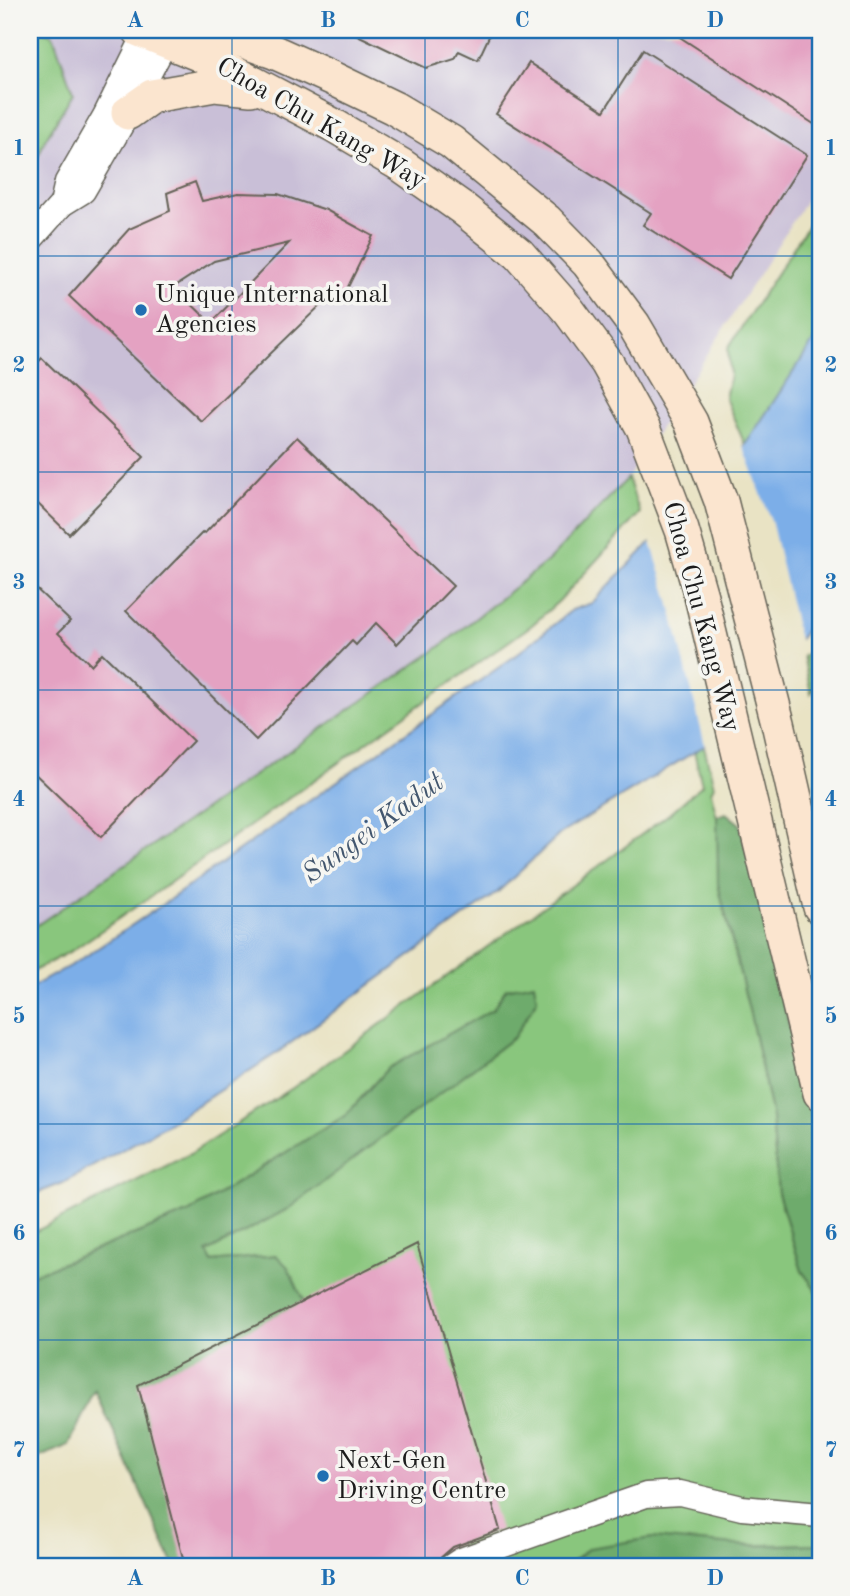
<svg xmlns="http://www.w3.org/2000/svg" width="850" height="1596" viewBox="0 0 850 1596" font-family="'Old Standard TT',serif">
  <rect width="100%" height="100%" fill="#f6f6f2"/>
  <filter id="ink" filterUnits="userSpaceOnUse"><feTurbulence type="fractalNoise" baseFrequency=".0143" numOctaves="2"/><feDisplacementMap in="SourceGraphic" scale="14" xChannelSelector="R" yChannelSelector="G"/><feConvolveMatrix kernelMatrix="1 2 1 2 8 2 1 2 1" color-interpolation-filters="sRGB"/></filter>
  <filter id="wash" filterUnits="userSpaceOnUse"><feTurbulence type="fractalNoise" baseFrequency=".00686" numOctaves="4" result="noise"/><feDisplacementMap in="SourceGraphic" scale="28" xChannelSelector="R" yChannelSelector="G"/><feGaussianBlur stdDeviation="1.57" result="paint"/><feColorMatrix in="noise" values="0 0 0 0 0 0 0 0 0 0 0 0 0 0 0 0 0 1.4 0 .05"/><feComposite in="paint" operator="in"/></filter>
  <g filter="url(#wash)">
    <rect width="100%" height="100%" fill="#e9e3c4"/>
    <path fill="#c9bfd7" d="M 30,30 L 820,30 L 820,179 L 628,478 L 549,560 L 437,649 L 30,930 Z"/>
    <g fill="#89c67d" stroke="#52714c" stroke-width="2">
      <path d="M 30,30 L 40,30 L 53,35 L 73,93 L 45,140 L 30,175 Z"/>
      <path d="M 820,207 L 820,328 L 815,339 L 745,445 L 725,398 L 730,375 L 728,348 Z"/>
      <path d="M 628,478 L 640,513 L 559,601 L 532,625 L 150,897 L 73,950 L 30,973 L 30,930 L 437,649 L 549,560 Z"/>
      <path d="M 820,647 L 820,680 L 811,693 L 803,656 Z"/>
      <path d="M 704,746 L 714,786 L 711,792 L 719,826 L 718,884 L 751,1018 L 772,1117 L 778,1193 L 802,1271 L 820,1295 L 820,1544 L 589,1548 L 568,1566 L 456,1566 L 452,1549 L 318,1352 L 276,1255 L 212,1262 L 207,1252 L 238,1235 L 419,1108 L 514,1037 L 506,989 L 493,1009 L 387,1069 L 346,1115 L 188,1213 L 30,1276 L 30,1234 L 190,1154 L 294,1087 L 610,858 L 669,814 L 702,785 L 694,751 Z"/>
    </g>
    <g fill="#6eab6c" stroke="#456444" stroke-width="2">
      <path d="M 726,813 L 740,824 L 820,1152 L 820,1295 L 802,1271 L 778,1193 L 772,1117 L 751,1018 L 718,884 L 717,816 Z"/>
      <path d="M 534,983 L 537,1000 L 514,1037 L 288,1209 L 207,1252 L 212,1262 L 276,1255 L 288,1267 L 314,1324 L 449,1518 L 456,1566 L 174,1566 L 95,1390 L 69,1445 L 30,1461 L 30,1276 L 188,1213 L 346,1115 L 387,1069 L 493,1009 L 506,989 Z"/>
      <path d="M 652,1538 L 748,1546 L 820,1544 L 820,1566 L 568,1566 L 589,1548 Z"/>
    </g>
    <path fill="#7caee8" stroke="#4c6582" stroke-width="2" d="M 820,328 L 820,608 L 802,636 L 704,746 L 560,834 L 498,892 L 277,1053 L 168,1124 L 63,1183 L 30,1196 L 30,988 L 80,960 L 159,907 L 512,658 L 572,610 L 592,603 L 745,445 L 815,339 Z"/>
    <path fill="#e9e3c4" d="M 742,443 L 771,520 L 800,644 L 706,749 L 668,597 L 650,539 Z"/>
    <g id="blocks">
      <g fill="#e4a2c2" fill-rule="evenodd">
        <path d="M 347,30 L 492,30 L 478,60 L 459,51 L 455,59 L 426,68 Z"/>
        <path d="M 669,30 L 820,30 L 820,128 Z"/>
        <path d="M 643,50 L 807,155 L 728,279 L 643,225 L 651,213 L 496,114 L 529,63 L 604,111 Z"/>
        <path d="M 195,182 L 202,201 L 238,193 L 278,194 L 326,210 L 373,236 L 343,297 L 332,294 L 201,421 L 69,296 L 129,229 L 170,211 L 167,193 ZM 289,243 L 211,323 L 174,287 L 214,261 Z"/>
        <path d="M 42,358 L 144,457 L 69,534 L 30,496 L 30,371 Z"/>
        <path d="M 297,437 L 453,586 L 397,644 L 376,623 L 356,645 L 352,641 L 256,740 L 126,611 L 203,532 L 205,533 Z"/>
        <path d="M 30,583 L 70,621 L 58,633 L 91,665 L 102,653 L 193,741 L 101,837 L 30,769 Z"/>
        <path d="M 417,1244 L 500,1530 L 453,1547 L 439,1559 L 437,1566 L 185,1566 L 138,1385 Z"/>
      </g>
    </g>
  </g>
  <g filter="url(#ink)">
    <use href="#blocks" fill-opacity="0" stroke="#646257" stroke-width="2"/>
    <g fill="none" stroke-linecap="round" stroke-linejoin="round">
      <g stroke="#646257" stroke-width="27">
        <g id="minor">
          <path d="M 62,204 L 67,182 L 105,116 L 146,33"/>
          <path d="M 30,240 L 62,204 L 83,191 L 128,113 L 166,41"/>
          <path d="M 452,1566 L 461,1560 L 646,1495 L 680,1493 L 742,1508 L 820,1515"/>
        </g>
      </g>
      <g stroke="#646257" stroke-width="36">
        <g id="secondary">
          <path d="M 139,30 L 198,54 L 333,125 L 401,165 L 462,208 L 519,254 L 569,311 L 607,363 L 643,428 L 682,530 L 701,596 L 820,1093"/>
          <path d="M 212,30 L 274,52 L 334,79 L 394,108 L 451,142 L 547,221 L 588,263 L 634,325 L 691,422 L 721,501 L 778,723 L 820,907"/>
          <path d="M 128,113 L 152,96 L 215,85 L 251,89"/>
        </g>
      </g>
      <use href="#minor" stroke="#fff" stroke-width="24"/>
      <use href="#secondary" stroke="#fbe5cf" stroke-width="33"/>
    </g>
  </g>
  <path fill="none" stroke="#1f6fb2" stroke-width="2" stroke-opacity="0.55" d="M 232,30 L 232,1566M 425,30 L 425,1566M 618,30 L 618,1566M 30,256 L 820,256M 30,472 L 820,472M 30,690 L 820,690M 30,906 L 820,906M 30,1124 L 820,1124M 30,1340 L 820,1340"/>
  <g fill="#1f6fb2" stroke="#f6f6f2" stroke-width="2.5">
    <circle cx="141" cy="310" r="7"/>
    <circle cx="323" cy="1476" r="7"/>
  </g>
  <g text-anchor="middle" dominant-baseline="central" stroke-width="7" stroke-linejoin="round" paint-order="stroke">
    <g font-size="26" fill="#1c1c1c" stroke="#f6f6f2">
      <text transform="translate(321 124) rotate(30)">Choa Chu Kang Way</text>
      <text transform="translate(701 617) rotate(75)">Choa Chu Kang Way</text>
    </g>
    <g font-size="26" fill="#1c1c1c" stroke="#f6f6f2" text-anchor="start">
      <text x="155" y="295">Unique International<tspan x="155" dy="30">Agencies</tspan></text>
      <text x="337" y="1461">Next-Gen<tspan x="337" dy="30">Driving Centre</tspan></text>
    </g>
    <g font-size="28" font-style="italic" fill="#42566e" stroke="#f6f6f2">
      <text transform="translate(374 829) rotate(-36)">Sungei Kadut</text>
    </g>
  </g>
  <rect width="850" height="1596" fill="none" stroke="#f6f6f2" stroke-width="77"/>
  <rect x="38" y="38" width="774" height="1520" fill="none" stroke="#1f6fb2" stroke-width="2.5"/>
  <g font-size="23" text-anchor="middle" font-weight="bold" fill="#1f6fb2">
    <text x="135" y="27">A</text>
    <text x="328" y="27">B</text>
    <text x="522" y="27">C</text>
    <text x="715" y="27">D</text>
    <text x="19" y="155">1</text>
    <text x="831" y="155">1</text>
    <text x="19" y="372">2</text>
    <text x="831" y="372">2</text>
    <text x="19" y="589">3</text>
    <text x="831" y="589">3</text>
    <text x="19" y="806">4</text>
    <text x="831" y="806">4</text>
    <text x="19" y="1023">5</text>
    <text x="831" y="1023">5</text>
    <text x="19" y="1240">6</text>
    <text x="831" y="1240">6</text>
    <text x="19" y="1457">7</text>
    <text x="831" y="1457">7</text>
    <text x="135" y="1585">A</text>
    <text x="328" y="1585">B</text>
    <text x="522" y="1585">C</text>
    <text x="715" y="1585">D</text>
  </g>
</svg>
